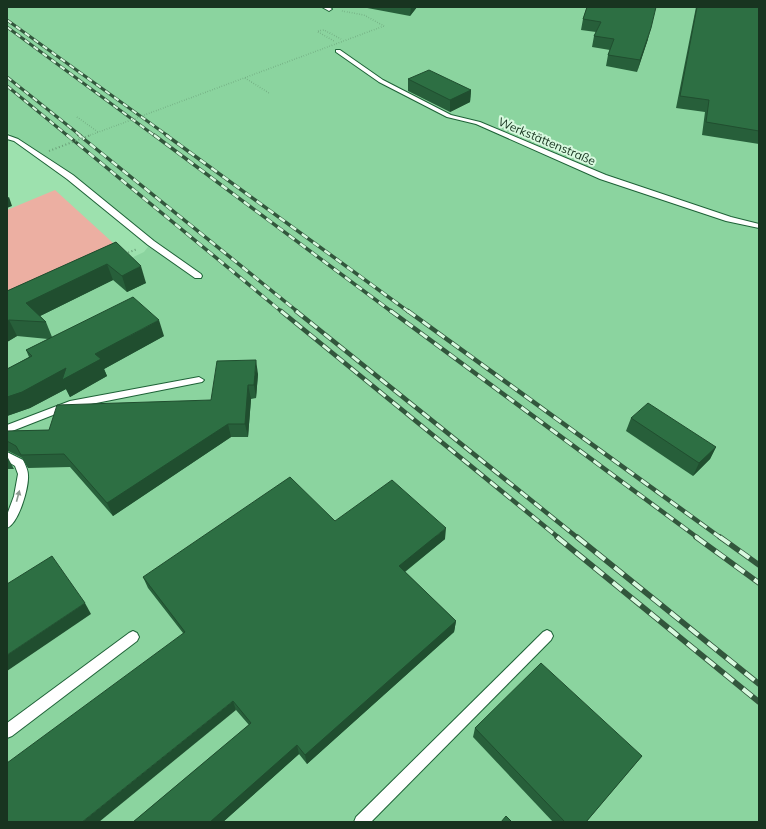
<svg xmlns="http://www.w3.org/2000/svg" width="766" height="829" viewBox="0 0 766 829" font-family="Mulish,sans-serif">
  <rect width="100%" height="100%" fill="#9de1ae"/>
  <path fill="#8bd49f" d="M 7,7 L 759,7 L 759,822 L 7,822 L 7,316 L 144,252 L 151,243 L 70,177 L 16,140 L 7,131 Z"/>
  <path fill="#ecafa2" d="M 55,190 L 123,252 L 7,306 L 7,210 Z"/>
  <g fill="none" stroke-linecap="round" stroke-linejoin="round">
    <g stroke="#1e6237" stroke-width="2">
      <g id="lane">
        <path d="M 322,7 L 329,7 L 332,9 L 329,11 Z"/>
        <path d="M 336,50 L 340,50 L 383,80 L 451,115 L 480,122 L 606,175 L 731,217 L 759,224 L 759,228 L 726,221 L 600,179 L 476,124 L 447,117 L 379,82 L 336,52 Z"/>
        <path d="M 7,135 L 18,139 L 73,175 L 154,241 L 201,274 L 202,276 L 201,278 L 195,278 L 148,245 L 67,179 L 14,141 L 7,139 Z"/>
        <path d="M 199,377 L 204,380 L 202,382 L 71,408 L 7,433 L 7,425 L 70,401 Z"/>
        <path d="M 7,452 L 23,460 C 25,464 28,470 28,475 C 29,487 19,523 7,528 L 7,515 L 14,496 L 18,474 L 15,466 L 7,461 Z"/>
        <path d="M 547,630 L 551,632 L 553,636 L 551,640 L 371,822 L 354,822 L 356,817 L 543,632 Z"/>
        <path d="M 133,631 L 137,633 L 139,637 L 137,641 L 12,736 L 7,738 L 7,723 L 129,633 Z"/>
      </g>
    </g>
    <g stroke="#6a9f78" stroke-width="1.5" stroke-dasharray="0.5 2" stroke-linecap="butt">
      <path d="M 342,11 L 364,15 L 384,26"/>
      <path d="M 318,31 L 324,30 L 341,39"/>
      <path d="M 318,32 L 334,41"/>
      <path d="M 245,78 L 269,93"/>
      <path d="M 77,117 L 98,132"/>
    </g>
    <path stroke="#6a9f78" stroke-width="2" stroke-dasharray="1 2.5" stroke-linecap="butt" d="M 125,254 L 137,249"/>
    <use href="#lane" fill="#fff" fill-rule="evenodd"/>
    <g stroke="#32563c" stroke-width="3">
      <g id="rail-far3">
        <path d="M 7,20 L 168,136"/>
        <path d="M 7,27 L 155,136"/>
        <path d="M 7,77 L 81,136"/>
        <path d="M 7,86 L 68,136"/>
      </g>
    </g>
    <g stroke="#32563c" stroke-width="3.5">
      <g id="rail-far2">
        <path d="M 67,135 L 282,312"/>
        <path d="M 79,135 L 298,312"/>
        <path d="M 154,135 L 392,312"/>
        <path d="M 166,135 L 409,312"/>
      </g>
    </g>
    <g stroke="#32563c" stroke-width="4.5">
      <g id="rail-far1">
        <path d="M 281,311 L 559,538"/>
        <path d="M 296,311 L 578,538"/>
        <path d="M 391,311 L 698,538"/>
        <path d="M 408,311 L 721,538"/>
      </g>
    </g>
    <g stroke="#32563c" stroke-width="5.5">
      <g id="rail">
        <path d="M 557,537 L 759,702"/>
        <path d="M 577,537 L 759,684"/>
        <path d="M 696,537 L 759,583"/>
        <path d="M 720,537 L 759,565"/>
      </g>
    </g>
    <use href="#rail-far3" stroke="#d8f9df" stroke-width="2" stroke-dasharray="5.5" stroke-linecap="butt"/>
    <use href="#rail-far2" stroke="#d8f9df" stroke-width="2.5" stroke-dasharray="7" stroke-linecap="butt"/>
    <use href="#rail-far1" stroke="#d8f9df" stroke-width="3" stroke-dasharray="9" stroke-linecap="butt"/>
    <use href="#rail" stroke="#d8f9df" stroke-width="4" stroke-dasharray="12" stroke-linecap="butt"/>
    <path stroke="#6a9f78" stroke-width="1.5" stroke-dasharray="0.5 2" stroke-linecap="butt" d="M 88,136 L 384,26"/>
    <path stroke="#6a9f78" stroke-width="2" stroke-dasharray="1 2.5" stroke-linecap="butt" d="M 49,151 L 91,135"/>
  </g>
  <g fill="#275f3a">
    <path d="M 362,7 L 417,7 L 410,16 Z"/>
    <path d="M 587,7 L 648,39 L 637,72 L 606,66 L 608,55 L 610,50 L 592,47 L 594,36 L 596,32 L 581,30 L 583,19 Z"/>
    <path d="M 696,7 L 759,7 L 759,144 L 702,135 L 705,112 L 676,108 Z"/>
    <path d="M 408,79 L 471,90 L 470,102 L 450,112 L 408,91 Z"/>
    <path d="M 116,242 L 146,283 L 127,292 L 113,280 L 40,316 L 46,322 L 52,337 L 164,336 L 104,369 L 107,376 L 70,397 L 66,389 L 30,408 L 7,416 L 7,369 L 29,357 L 26,350 L 48,339 L 17,336 L 7,342 L 7,291 Z"/>
    <path d="M 258,374 L 256,398 L 251,399 L 248,437 L 231,437 L 113,516 L 70,467 L 28,468 L 22,458 L 8,451 L 7,451 L 7,431 L 49,430 L 211,400 Z"/>
    <path d="M 631,418 L 716,447 L 710,459 L 693,476 L 626,431 Z"/>
    <path d="M 7,456 L 14,469 L 7,469 Z"/>
    <path d="M 335,521 L 445,539 L 405,572 L 456,621 L 454,632 L 307,764 L 299,754 L 223,822 L 133,822 L 249,725 L 236,710 L 183,633 L 148,588 L 143,577 Z"/>
    <path d="M 475,728 L 642,756 L 586,822 L 553,822 L 473,737 Z"/>
  </g>
  <g fill="#204e2f">
    <path d="M 411,7 L 417,7 L 410,16 Z"/>
    <path d="M 651,28 L 648,39 L 637,72 L 640,60 Z"/>
    <path d="M 471,90 L 470,102 L 450,112 L 450,100 Z"/>
    <path d="M 9,197 L 12,206 L 7,208 L 7,198 Z"/>
    <path d="M 107,264 L 113,280 L 34,319 L 26,303 Z"/>
    <path d="M 141,266 L 146,283 L 127,292 L 122,276 Z"/>
    <path d="M 9,320 L 17,336 L 7,342 L 7,321 Z"/>
    <path d="M 159,320 L 164,336 L 104,369 L 107,376 L 70,397 L 66,389 L 30,408 L 7,416 L 7,397 L 95,354 Z"/>
    <path d="M 256,360 L 258,374 L 256,398 L 254,385 Z"/>
    <path d="M 248,385 L 251,399 L 248,437 L 245,424 Z"/>
    <path d="M 228,424 L 231,437 L 113,516 L 107,503 Z"/>
    <path d="M 716,447 L 710,459 L 693,476 L 699,463 Z"/>
    <path d="M 446,528 L 445,539 L 398,577 L 399,566 Z"/>
    <path d="M 85,603 L 91,614 L 7,671 L 7,655 Z"/>
    <path d="M 456,621 L 454,632 L 307,764 L 305,755 Z"/>
    <path d="M 233,701 L 236,710 L 99,822 L 82,822 Z"/>
    <path d="M 297,745 L 299,754 L 223,822 L 210,822 Z"/>
  </g>
  <g fill="#2d6f43" stroke="#204e2f">
    <path d="M 587,7 L 656,7 L 651,28 L 640,60 L 608,55 L 614,39 L 594,36 L 601,22 L 583,19 Z"/>
    <path d="M 697,7 L 759,7 L 759,131 L 706,122 L 709,100 L 680,96 Z"/>
    <path d="M 429,70 L 471,90 L 450,100 L 408,79 Z"/>
    <path d="M 116,242 L 141,266 L 122,276 L 107,264 L 26,303 L 46,322 L 9,320 L 7,321 L 7,291 Z"/>
    <path d="M 133,297 L 159,320 L 95,354 L 101,359 L 62,380 L 66,368 L 22,392 L 7,397 L 7,369 L 32,356 L 26,350 Z"/>
    <path d="M 256,360 L 254,385 L 248,385 L 245,424 L 228,424 L 107,503 L 64,454 L 21,455 L 16,446 L 7,441 L 7,431 L 49,430 L 57,405 L 211,400 L 217,361 Z"/>
    <path d="M 648,403 L 716,447 L 699,463 L 631,418 Z"/>
    <path d="M 290,477 L 335,521 L 392,480 L 446,528 L 399,566 L 456,621 L 305,755 L 297,745 L 210,822 L 133,822 L 251,723 L 233,701 L 82,822 L 7,822 L 7,763 L 185,632 L 143,577 Z"/>
    <path d="M 52,556 L 85,603 L 7,655 L 7,584 Z"/>
    <path d="M 541,663 L 642,756 L 586,822 L 565,822 L 475,728 Z"/>
    <path d="M 506,816 L 512,822 L 501,822 Z"/>
  </g>
  <defs><path id="oneway-solid" d="M-6-.8H1V-3.2L6.5 0L1 3.2V.8H-6Z"/></defs>
  <use fill="#8c9a90" href="#oneway-solid" transform="translate(18 496) rotate(-75)"/>
  <g text-anchor="middle" dominant-baseline="central" stroke-width="4" stroke-linejoin="round" paint-order="stroke">
    <g font-size="12" fill="#183420" stroke="#d8f9df">
      <text transform="translate(547 141) rotate(23)">Werkstättenstraße</text>
    </g>
  </g>
  <rect width="766" height="829" fill="none" stroke="#183420" stroke-width="16"/>
</svg>
